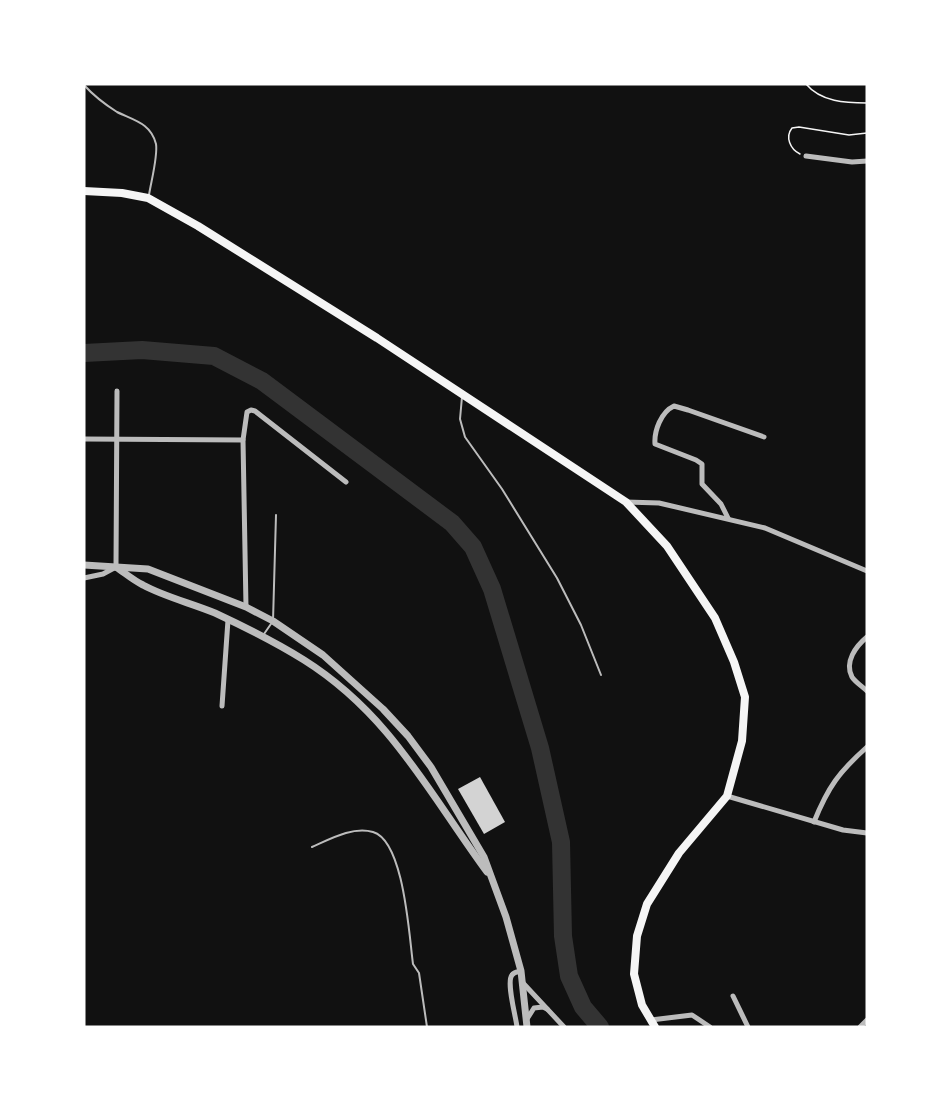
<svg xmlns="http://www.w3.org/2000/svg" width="951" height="1111" viewBox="0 0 951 1111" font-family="'Golos Text',sans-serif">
  <rect width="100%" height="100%" fill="#111"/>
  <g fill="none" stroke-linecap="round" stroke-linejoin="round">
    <path stroke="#333" stroke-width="18" d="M 84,353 L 142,350 L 214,356 L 262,381 L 452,523 L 473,547 L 492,589 L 540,748 L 561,842 L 563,936 L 569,976 L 583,1007 L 600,1027"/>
  </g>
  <path fill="#d3d3d3" d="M 480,777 L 505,822 L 484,834 L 458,789 Z"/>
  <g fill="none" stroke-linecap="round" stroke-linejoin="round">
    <g stroke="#f5f5f5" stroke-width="1.5">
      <path d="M 806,84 C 821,102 846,103 867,103"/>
      <path d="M 800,154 C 790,149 785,137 792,128 L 799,127 L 849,135 L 867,133"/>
    </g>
    <g stroke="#bcbcbc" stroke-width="2">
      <path d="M 84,85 C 93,95 106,105 117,112 C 133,120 151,123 156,144 C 158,156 151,182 149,195"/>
      <path d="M 462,397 L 460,419 L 465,437 L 502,489 L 557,578 L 581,625 L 601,675"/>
      <path d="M 264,634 L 273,621 L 276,515"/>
      <path d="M 312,847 C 330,839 353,826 373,832 C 404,841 409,935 413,964 L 419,973 L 427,1027"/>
    </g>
    <g stroke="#bcbcbc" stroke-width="5">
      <path d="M 806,156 L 852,162 L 867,161"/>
      <path d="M 84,439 L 243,440"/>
      <path d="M 626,502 L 659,503 L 765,528 L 867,571"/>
      <path d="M 728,518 L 721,504 L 702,484 L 702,464 L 696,460 L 655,444 C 654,431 661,412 674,406 L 688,410 L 764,437"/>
      <path d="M 84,578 L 103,574 L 116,567 L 117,391"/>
      <path d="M 246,607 L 243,440 L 247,412 L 251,410 L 255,411 L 346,482"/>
      <path d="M 867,637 C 856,646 844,662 852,677 C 855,682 863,687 867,691"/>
      <path d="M 222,706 L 228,620"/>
      <path d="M 727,796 L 843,830 L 867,833"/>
      <path d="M 814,822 C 828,787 839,772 867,747"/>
      <path d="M 523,983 L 564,1027"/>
      <path d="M 733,996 L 748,1027"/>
      <path d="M 527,1019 L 534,1008 L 543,1007 L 547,1009"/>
      <path d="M 651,1020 L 692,1015 L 710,1027"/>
      <path d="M 517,1027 C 516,1017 506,982 512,975 C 514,972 517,972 521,971"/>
      <path d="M 860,1027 L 867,1020"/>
    </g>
    <g stroke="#bcbcbc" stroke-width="7">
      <path d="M 84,565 L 148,569 L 246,607 L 273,621 L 323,655 L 383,709 L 408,736 L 431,767 L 484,857 L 506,917 L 521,971 L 527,1027"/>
      <path d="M 116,567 C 125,573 133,580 143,585 C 165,597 191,603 215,613 C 245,627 275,642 304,660 C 390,714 429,793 487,872"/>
    </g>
    <path stroke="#f5f5f5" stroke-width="8" d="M 84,191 L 122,193 L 148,198 L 198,226 L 377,338 L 626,502 L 667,546 L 715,618 L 734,662 L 745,697 L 742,741 L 727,796 L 679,853 L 647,904 L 637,936 L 634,974 L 642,1005 L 655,1027"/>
  </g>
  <rect width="951" height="1111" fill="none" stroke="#ffffff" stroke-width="171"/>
</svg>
